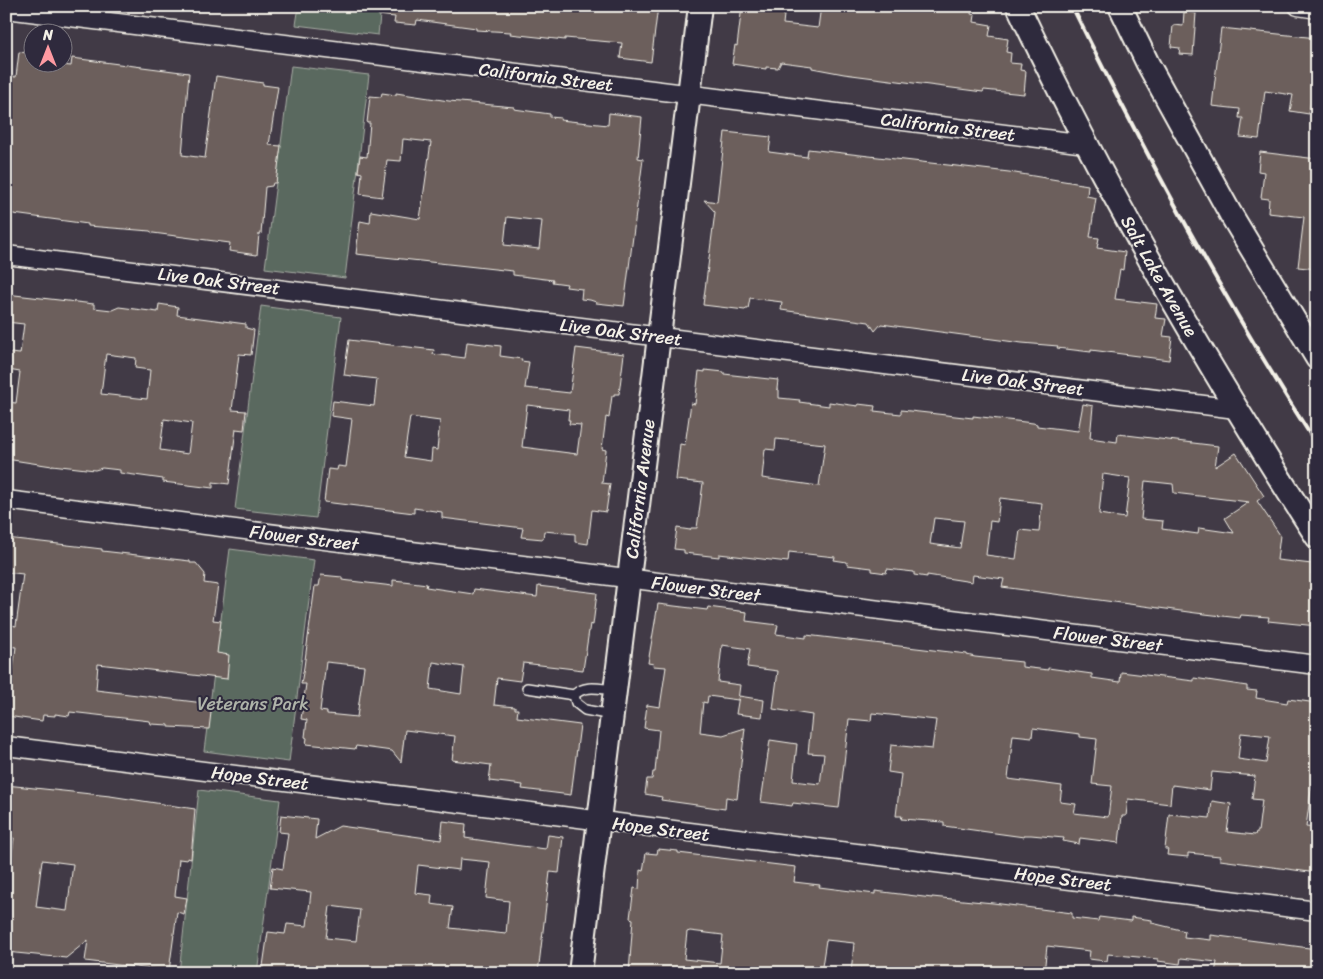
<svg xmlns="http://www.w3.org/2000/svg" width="1323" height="979" viewBox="0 0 1323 979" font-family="Sriracha,sans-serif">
  <rect width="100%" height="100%" fill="#413a46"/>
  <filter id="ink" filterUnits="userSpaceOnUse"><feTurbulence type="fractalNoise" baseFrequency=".02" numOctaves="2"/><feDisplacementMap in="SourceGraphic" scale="10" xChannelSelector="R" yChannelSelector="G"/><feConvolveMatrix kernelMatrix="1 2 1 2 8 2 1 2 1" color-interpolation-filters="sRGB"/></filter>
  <g filter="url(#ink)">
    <g fill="#5a695f" stroke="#a7ada4">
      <path d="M 299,6 L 381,6 L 378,35 L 296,25 Z"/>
      <path d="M 291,66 L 369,75 L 345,278 L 265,268 Z"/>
      <path d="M 261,306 L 341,317 L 316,518 L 235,509 Z"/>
      <path d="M 230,549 L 314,560 L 289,762 L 204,751 Z"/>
      <path d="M 199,790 L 280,800 L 257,973 L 179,973 Z"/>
    </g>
    <g fill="#6c5f5b" stroke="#f4f1e8" fill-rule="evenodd">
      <path d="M 379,6 L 658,6 L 651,62 L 620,58 L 622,43 L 565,38 L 565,40 L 510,34 L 511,32 L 476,30 L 476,28 L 417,20 L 416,25 L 394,23 L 395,17 L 378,15 Z"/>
      <path d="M 742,6 L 785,6 L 783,24 L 818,28 L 821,6 L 972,6 L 971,14 L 975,15 L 974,22 L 991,25 L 989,36 L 1008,39 L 1006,52 L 1011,53 L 1010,63 L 1021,64 L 1020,70 L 1026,71 L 1024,94 L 984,90 L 983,92 L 844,74 L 812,68 L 812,66 L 781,62 L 778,68 L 766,67 L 766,69 L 732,64 L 735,45 L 737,46 Z"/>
      <path d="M 1184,12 L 1196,13 L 1193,55 L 1179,54 L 1180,48 L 1171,47 L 1173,25 L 1183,26 Z"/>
      <path d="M 1221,28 L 1317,38 L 1317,51 L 1309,114 L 1290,111 L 1293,95 L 1265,91 L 1259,139 L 1240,137 L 1243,118 L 1239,118 L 1240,109 L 1212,106 Z"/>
      <path d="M 19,52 L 32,53 L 32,62 L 71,66 L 72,58 L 189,73 L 182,155 L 205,158 L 216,76 L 263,83 L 263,85 L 278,87 L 269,145 L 281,146 L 279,160 L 276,183 L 273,183 L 272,186 L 265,187 L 261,234 L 259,234 L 257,255 L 229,251 L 230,243 L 153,233 L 150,231 L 88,226 L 88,224 L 6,213 L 6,76 L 16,77 Z"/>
      <path d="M 382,93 L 396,95 L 396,93 L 449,101 L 514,107 L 514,109 L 550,114 L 550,117 L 561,118 L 560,120 L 608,125 L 609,113 L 642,117 L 638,158 L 643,159 L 624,306 L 596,303 L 596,302 L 590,300 L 581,299 L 582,289 L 566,287 L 567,284 L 552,282 L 553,280 L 513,275 L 513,271 L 356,254 L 360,221 L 370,223 L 371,211 L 420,219 L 431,142 L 403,139 L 401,161 L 387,160 L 382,197 L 360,194 L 362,173 L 358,172 L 360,156 L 367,157 L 370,123 L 367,123 L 370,96 L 381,97 ZM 507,217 L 542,221 L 539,249 L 504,245 Z"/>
      <path d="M 725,132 L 771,137 L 769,152 L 807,157 L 808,149 L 1009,172 L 1088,185 L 1087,196 L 1096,198 L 1090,237 L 1099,238 L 1097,248 L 1125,252 L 1123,270 L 1120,269 L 1115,299 L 1157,304 L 1155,318 L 1166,319 L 1163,336 L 1172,337 L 1169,360 L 1091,350 L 1091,352 L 1057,348 L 1058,346 L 1022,343 L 881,324 L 875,331 L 869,322 L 781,310 L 782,302 L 750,298 L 748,309 L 746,309 L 745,310 L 703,305 L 715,212 L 704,200 L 717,202 Z"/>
      <path d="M 1260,152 L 1317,159 L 1317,269 L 1298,267 L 1304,217 L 1268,213 L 1269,199 L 1261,198 L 1264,172 L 1258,171 Z"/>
      <path d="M 6,294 L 94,304 L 94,308 L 112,310 L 119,307 L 158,312 L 159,304 L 178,307 L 177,315 L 246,324 L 246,328 L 254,330 L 251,355 L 239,354 L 232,410 L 246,411 L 244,430 L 236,429 L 229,484 L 213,482 L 213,488 L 163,482 L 163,479 L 120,473 L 120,470 L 102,468 L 95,470 L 52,465 L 52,466 L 6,459 L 6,402 L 16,403 L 20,372 L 8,370 L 10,353 L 20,354 L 24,324 L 6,322 ZM 106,354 L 136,358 L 135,368 L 150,370 L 147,399 L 101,394 ZM 164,419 L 192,423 L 188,454 L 160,450 Z"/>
      <path d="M 349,340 L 434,350 L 433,354 L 465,358 L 467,342 L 501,346 L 500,356 L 522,359 L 521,361 L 529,362 L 525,388 L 570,393 L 576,348 L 624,354 L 619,394 L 614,394 L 614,396 L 612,396 L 609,418 L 606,417 L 602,449 L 606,450 L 602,483 L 610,484 L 606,512 L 592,510 L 588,544 L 575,542 L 575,534 L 544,531 L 543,539 L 521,537 L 523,528 L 442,518 L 442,512 L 414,508 L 414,513 L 324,502 L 328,469 L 337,470 L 338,466 L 346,467 L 352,419 L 331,416 L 333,401 L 374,406 L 377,379 L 344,375 ZM 527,405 L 569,410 L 568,420 L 570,420 L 569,424 L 581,425 L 577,454 L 522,447 ZM 410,417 L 440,421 L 437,450 L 432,449 L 431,461 L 404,457 Z"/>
      <path d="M 705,370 L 724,372 L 724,374 L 778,380 L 777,389 L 779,390 L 779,398 L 800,400 L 799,402 L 829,406 L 829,402 L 858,406 L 858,404 L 875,406 L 874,411 L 901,414 L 901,410 L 973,418 L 973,416 L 1033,423 L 1037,424 L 1037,426 L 1078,431 L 1083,404 L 1093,406 L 1090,438 L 1117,442 L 1118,434 L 1218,446 L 1215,467 L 1236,453 L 1264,496 L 1257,501 L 1280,535 L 1277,560 L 1312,564 L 1311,574 L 1317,575 L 1317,626 L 1268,621 L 1269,617 L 1241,615 L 1240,618 L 1196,613 L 1002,587 L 1004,579 L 973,575 L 972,582 L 927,575 L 927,577 L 914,575 L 914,572 L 887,569 L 886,573 L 872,571 L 872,568 L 847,565 L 847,562 L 834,560 L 835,557 L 789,552 L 788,562 L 719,554 L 719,557 L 684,553 L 684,550 L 674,549 L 677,528 L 690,530 L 691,528 L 697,528 L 703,483 L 676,480 L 680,444 L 685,445 L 691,403 L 695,404 L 699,371 L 705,372 ZM 776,439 L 825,444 L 819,486 L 762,478 L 765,449 L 775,450 ZM 1103,474 L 1130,478 L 1125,518 L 1099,514 ZM 1145,481 L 1173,484 L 1174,493 L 1249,502 L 1225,518 L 1234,533 L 1199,528 L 1198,534 L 1162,529 L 1163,521 L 1141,519 ZM 1000,498 L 1042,503 L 1039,532 L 1020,530 L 1016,559 L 986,555 L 990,521 L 997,522 ZM 934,518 L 964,521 L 960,548 L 930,544 Z"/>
      <path d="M 6,538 L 85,547 L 102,549 L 102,551 L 190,561 L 190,563 L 196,563 L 205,574 L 204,583 L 218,585 L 213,620 L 221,621 L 217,653 L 229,655 L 227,679 L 98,664 L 96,690 L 212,704 L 209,729 L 169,727 L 169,725 L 151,724 L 150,721 L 70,712 L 69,716 L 55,714 L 55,716 L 43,715 L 42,721 L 7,716 L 16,647 L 6,646 L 6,624 L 16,626 L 23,574 L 6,572 Z"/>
      <path d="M 321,575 L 342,577 L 342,580 L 393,586 L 393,580 L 403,581 L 427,584 L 426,587 L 473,594 L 474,589 L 537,597 L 538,586 L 597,593 L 593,625 L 590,624 L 583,670 L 523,663 L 520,681 L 497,678 L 494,705 L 515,707 L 515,709 L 518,709 L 517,717 L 580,725 L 571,795 L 522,789 L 523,785 L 489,781 L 491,765 L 452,760 L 455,736 L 405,730 L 401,762 L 392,751 L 356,746 L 355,749 L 306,744 L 307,738 L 305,737 L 307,720 L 301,719 L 306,684 L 301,684 L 304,667 L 315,586 L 319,586 ZM 326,662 L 364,666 L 357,717 L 327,714 L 327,712 L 320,711 ZM 433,662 L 464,667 L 461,694 L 430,689 Z"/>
      <path d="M 658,604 L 707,610 L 708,607 L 747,612 L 746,621 L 778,625 L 776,634 L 806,638 L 806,635 L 967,654 L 967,655 L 975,657 L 1022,662 L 1022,667 L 1048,670 L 1048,668 L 1092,674 L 1092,678 L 1120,682 L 1121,672 L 1194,681 L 1194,678 L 1247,686 L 1247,690 L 1257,691 L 1256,698 L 1287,703 L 1288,699 L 1317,703 L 1317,783 L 1312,783 L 1306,827 L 1317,828 L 1317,873 L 1220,860 L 1220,856 L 1188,853 L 1188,857 L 1167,855 L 1168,849 L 1165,849 L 1169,814 L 1210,818 L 1212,801 L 1231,804 L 1227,832 L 1255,835 L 1256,832 L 1258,832 L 1262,800 L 1252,799 L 1255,776 L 1212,772 L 1210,790 L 1172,785 L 1170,804 L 1128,799 L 1126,816 L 1122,816 L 1119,843 L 1080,838 L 1079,844 L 1063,841 L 1064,838 L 1031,835 L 1024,835 L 1024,837 L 944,826 L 944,822 L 901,819 L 902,816 L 896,816 L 901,774 L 888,772 L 891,745 L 932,749 L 936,720 L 872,713 L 871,721 L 849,719 L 839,808 L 793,803 L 792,806 L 761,802 L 770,740 L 797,744 L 793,781 L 820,784 L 824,754 L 808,753 L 812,715 L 773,709 L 778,671 L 747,667 L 750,649 L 722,645 L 718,682 L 740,685 L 738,700 L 708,696 L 707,703 L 703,702 L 700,732 L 723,735 L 745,728 L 737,799 L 726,797 L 725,809 L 661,800 L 662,797 L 645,794 L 647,779 L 652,779 L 653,772 L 655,772 L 659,730 L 644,728 L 647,705 L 660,707 L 666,667 L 653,666 L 654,664 L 648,663 ZM 1033,728 L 1080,734 L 1080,737 L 1097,739 L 1092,784 L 1112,786 L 1108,817 L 1074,813 L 1076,804 L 1060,802 L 1062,786 L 1008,779 L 1013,735 L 1032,737 ZM 1241,733 L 1270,736 L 1266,763 L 1238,759 Z"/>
      <path d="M 739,696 L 764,700 L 762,717 L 736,714 Z"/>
      <path d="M 6,785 L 110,796 L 195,809 L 191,859 L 187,858 L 187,860 L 179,859 L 175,896 L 187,898 L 184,914 L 177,912 L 169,971 L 85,961 L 88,940 L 66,958 L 6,952 L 6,868 L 10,869 L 14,838 L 6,838 ZM 42,860 L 73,864 L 67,911 L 36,907 Z"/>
      <path d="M 281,815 L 317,819 L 315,839 L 340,826 L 441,840 L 443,821 L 466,824 L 465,838 L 513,845 L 546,849 L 548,835 L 563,837 L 559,873 L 550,872 L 538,973 L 262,973 L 268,932 L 285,934 L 287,924 L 307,926 L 311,892 L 270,888 L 273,867 L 283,869 L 288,833 L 279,832 ZM 460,859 L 490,862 L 486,898 L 509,901 L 506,934 L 450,928 L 453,907 L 431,904 L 432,895 L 415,893 L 418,865 L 459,870 ZM 330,906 L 360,910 L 356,941 L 326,938 Z"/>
      <path d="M 658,849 L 678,851 L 678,853 L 796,867 L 794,882 L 820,885 L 819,887 L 875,894 L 875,891 L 932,898 L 932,897 L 993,903 L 1072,913 L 1072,918 L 1098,921 L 1099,917 L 1131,921 L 1131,917 L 1152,920 L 1152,923 L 1185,931 L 1184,937 L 1211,940 L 1211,935 L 1317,949 L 1317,973 L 1215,973 L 1217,962 L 1181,958 L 1180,964 L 1158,961 L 1158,959 L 1108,954 L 1107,961 L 1097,960 L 1089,959 L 1090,951 L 1047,946 L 1044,973 L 851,973 L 854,943 L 826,940 L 821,973 L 682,973 L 658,970 L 658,973 L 629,973 L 633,919 L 630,918 L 634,888 L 639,889 L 640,870 L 643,871 L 646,853 L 657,854 ZM 690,931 L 723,935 L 720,963 L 684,959 L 687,932 Z"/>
    </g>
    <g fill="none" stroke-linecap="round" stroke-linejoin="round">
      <g stroke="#f4f1e8" stroke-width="12">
        <g id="service">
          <path d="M 527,688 L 574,695"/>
          <path d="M 574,695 L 576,703 L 585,710 L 612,715"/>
          <path d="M 574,695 C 585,684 600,689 614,690"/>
        </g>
      </g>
      <g stroke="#f4f1e8" stroke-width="21">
        <g id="minor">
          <path d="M 1298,6 L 1317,9"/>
          <path d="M 6,9 L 1086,144"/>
          <path d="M 6,255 L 1236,409"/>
          <path d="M 6,500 L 1317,665"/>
          <path d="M 6,746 L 1317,911"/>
        </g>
      </g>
      <g stroke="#f4f1e8" stroke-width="26">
        <g id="tertiary">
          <path id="s1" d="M 1018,6 C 1105,190 1207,366 1317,537"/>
          <path d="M 1120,6 L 1148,64 L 1230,213 L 1317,358"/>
          <path id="s2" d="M 580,973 L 700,6"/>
        </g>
      </g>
      <use href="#service" stroke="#2f2a3d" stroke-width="9"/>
      <use href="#minor" stroke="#2f2a3d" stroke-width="18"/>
      <use href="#tertiary" stroke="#2f2a3d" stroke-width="22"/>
      <path stroke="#f4f1e8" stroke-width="4" d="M 1072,6 C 1146,156 1226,304 1317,445"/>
    </g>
  </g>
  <g text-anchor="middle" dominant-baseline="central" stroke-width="4" stroke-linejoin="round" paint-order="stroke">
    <g font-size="18" fill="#f4f1e8" stroke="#2f2a3d">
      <text transform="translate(546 77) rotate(7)">California Street</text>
      <text transform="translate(948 127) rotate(7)">California Street</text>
      <text stroke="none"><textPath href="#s1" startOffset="305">Salt Lake Avenue</textPath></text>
      <text transform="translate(219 281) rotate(7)">Live Oak Street</text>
      <text transform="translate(621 332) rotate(7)">Live Oak Street</text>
      <text transform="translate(1023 382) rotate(7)">Live Oak Street</text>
      <text stroke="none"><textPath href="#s2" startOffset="488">California Avenue</textPath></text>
      <text transform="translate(304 538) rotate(7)">Flower Street</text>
      <text transform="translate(706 589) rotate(7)">Flower Street</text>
      <text transform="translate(1108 639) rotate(7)">Flower Street</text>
      <text transform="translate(260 778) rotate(7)">Hope Street</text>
      <text transform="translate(661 829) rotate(7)">Hope Street</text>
      <text transform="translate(1063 879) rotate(7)">Hope Street</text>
    </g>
    <g font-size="18" fill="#afb4aa" stroke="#2f2a3d">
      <text x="253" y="704">Veterans Park</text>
    </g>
  </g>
  <rect width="1323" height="979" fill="none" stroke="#2f2a3d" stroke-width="25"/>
  <rect x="12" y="12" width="1298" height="954" fill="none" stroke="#f4f1e8" stroke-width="2" filter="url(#ink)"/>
  <g transform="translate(48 48)"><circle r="24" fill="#2f2a3d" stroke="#7e7a81"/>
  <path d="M0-4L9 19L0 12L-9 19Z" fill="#ff9aa2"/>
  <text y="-8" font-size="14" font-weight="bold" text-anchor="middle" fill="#f4f1e8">N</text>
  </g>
</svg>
